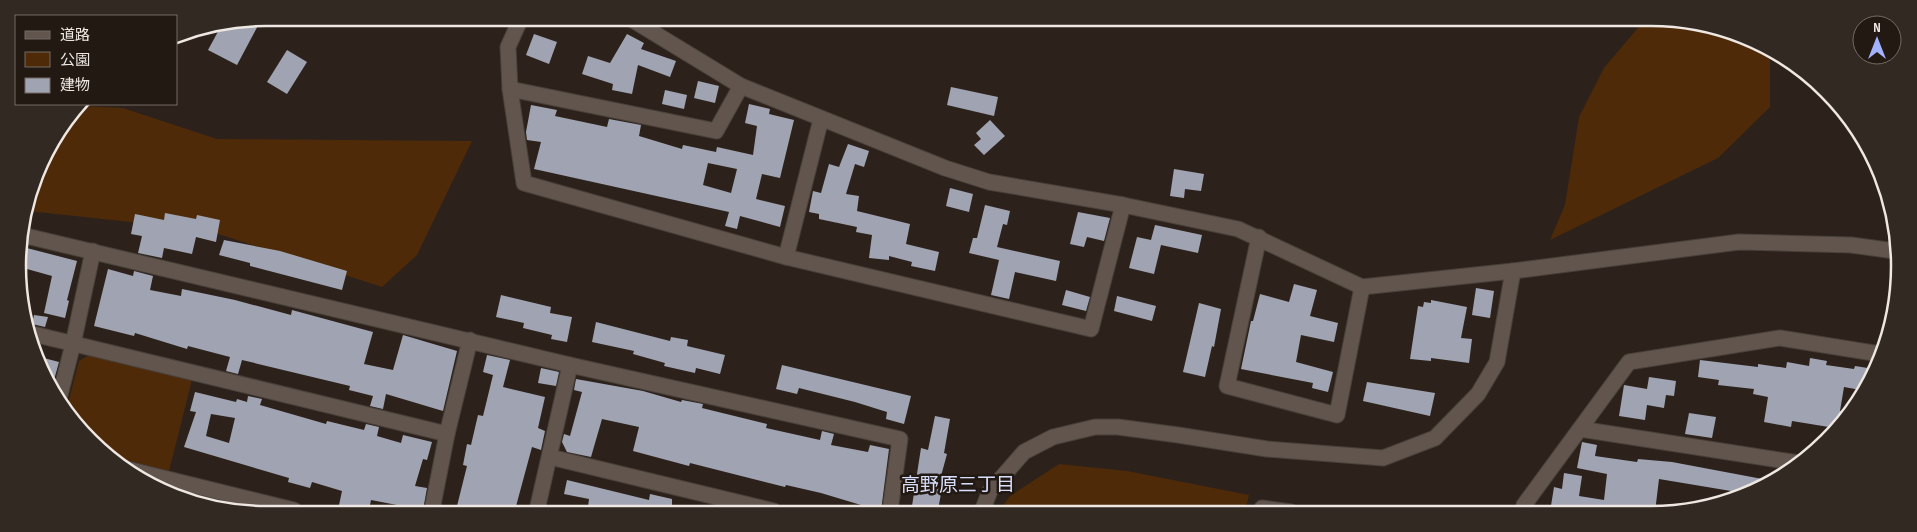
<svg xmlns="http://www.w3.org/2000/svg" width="1917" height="532" font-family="'Sofia Sans Condensed','Noto Sans JP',sans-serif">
<rect width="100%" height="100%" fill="#2c221b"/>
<!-- green -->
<g fill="#4e2a09">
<polygon points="1643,22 1699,22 1770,52 1770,107 1718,158 1550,240 1565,205 1579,117 1604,68"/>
<polygon points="82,106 123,108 217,139 472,141 417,255 382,287 206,230 28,211 43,156"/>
<polygon points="89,355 192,380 169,471 114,457 69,418 66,411 79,361"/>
<polygon points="1059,464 1127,471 1249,495 1245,512 999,511 1010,496"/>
</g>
<!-- building -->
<g fill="#a0a4b2" fill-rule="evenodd">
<polygon points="262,18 237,65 208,50 221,26"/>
<polygon points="534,34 557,42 549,64 526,55"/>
<polygon points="627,34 644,43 641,49 676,61 670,77 638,65 632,94 612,90 613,84 582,74 588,56 610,63"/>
<polygon points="287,50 307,62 287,94 267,82"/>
<polygon points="698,81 719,86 715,103 694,98"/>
<polygon points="951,87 998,97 994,116 947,105"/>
<polygon points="665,90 687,95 684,109 662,104"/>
<path d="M749 104 770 109 769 114 794 120 780 178 762 174 756 199 785 206 780 227 740 216 737 229 725 226 729 212 534 169 541 142 527 140 526 132 531 105 557 110 555 116 607 127 609 119 641 125 639 136 682 149 683 145 716 152 717 147 753 155 757 126 745 123ZM708 163 737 169 731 193 703 185Z"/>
<polygon points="990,120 1005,136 984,155 974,145 981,139 976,133"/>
<polygon points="848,144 869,151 864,167 855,164 846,194 859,196 857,211 910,224 906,244 939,252 935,271 911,266 912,262 889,256 889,260 869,258 872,235 856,232 857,227 819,219 819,214 809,212 813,191 821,193 829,164 839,167"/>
<polygon points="1174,169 1204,174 1201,191 1185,189 1184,198 1170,196"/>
<polygon points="950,188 973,194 969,212 946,206"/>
<polygon points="985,205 1010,211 1007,225 1003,224 997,247 1060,261 1056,281 1015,272 1009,299 991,295 999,260 969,253 973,238 977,238"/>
<polygon points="1078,212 1110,218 1104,241 1087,237 1084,247 1070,244"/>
<polygon points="165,213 196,219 197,215 220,220 216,242 196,237 192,254 164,248 162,258 138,253 142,236 131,234 135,214 164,220"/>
<polygon points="1155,225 1202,235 1198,253 1161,245 1154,274 1129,268 1137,237 1151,240"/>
<polygon points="224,240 280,251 347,271 342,290 250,266 250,263 219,255"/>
<polygon points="19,246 77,261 67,300 69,301 65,318 44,313 52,276 20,267"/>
<polygon points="108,269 133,276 134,271 153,276 150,290 181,296 182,289 235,300 291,315 292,310 373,332 364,364 393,370 403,335 457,351 443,411 386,394 383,409 370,406 373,396 349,390 350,386 242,360 238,374 226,371 230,357 188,346 187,349 135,333 134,336 94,326"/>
<polygon points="1294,284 1317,290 1310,316 1338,323 1334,342 1301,335 1296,362 1333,372 1328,392 1312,388 1313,383 1241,369 1251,321 1253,321 1260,294 1289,302"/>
<polygon points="1476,288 1494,291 1490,318 1472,315"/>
<polygon points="1066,290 1090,297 1086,311 1062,305"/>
<polygon points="501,295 551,307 550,313 572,317 567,342 551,339 552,335 523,328 524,323 496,317"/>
<polygon points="1117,296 1156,306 1152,321 1114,311"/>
<polygon points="1431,300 1467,307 1461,338 1472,339 1469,363 1431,358 1431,361 1410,359 1418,306 1423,307 1424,302 1431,303"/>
<polygon points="1199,303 1221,309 1214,347 1212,346 1205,377 1183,372"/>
<polygon points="34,315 48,317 45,327 32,324"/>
<polygon points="596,322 670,341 671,337 688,340 687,346 725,355 720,374 696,368 695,373 664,366 665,363 633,354 634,351 592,342"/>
<polygon points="487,355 510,360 503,387 545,397 538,428 545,431 541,450 532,447 515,510 456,510 467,466 463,465 467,444 471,445 478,415 483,416 493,375 483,372"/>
<polygon points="36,356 59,362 52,387 47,375"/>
<polygon points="1810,358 1827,361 1826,365 1854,369 1855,366 1874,369 1866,391 1844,387 1840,411 1848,412 1835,428 1792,421 1791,427 1764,422 1768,397 1753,394 1754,389 1718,385 1719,380 1698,377 1700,360 1758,367 1758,364 1786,368 1787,362 1809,366"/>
<polygon points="782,365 911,396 904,424 886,419 887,412 855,402 799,388 797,394 776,389"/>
<polygon points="541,368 559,372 556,386 538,383"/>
<polygon points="1649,377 1676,381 1674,396 1666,395 1664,408 1647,405 1645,420 1619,416 1624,385 1647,389"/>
<polygon points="576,379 643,391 681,402 682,400 703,404 702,408 767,424 766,428 820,440 822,431 834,434 831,445 868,452 870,445 889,449 881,511 871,511 871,508 821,493 786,485 785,487 690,463 689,466 633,451 639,427 602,419 591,457 567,452 562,442 564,434 570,436 582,392 574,390"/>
<polygon points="1367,382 1435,393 1430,416 1363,401"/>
<path d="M195 392 236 402 237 399 247 402 248 396 262 399 260 405 326 424 327 421 364 430 366 424 379 427 377 436 401 443 403 435 432 442 427 460 423 459 415 486 427 488 423 510 371 500 369 510H338L342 491 312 482 310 488 288 482 289 478 184 447 196 412 190 411ZM211 414 235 418 229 443 206 436Z"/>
<polygon points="1689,413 1716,417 1712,438 1685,434"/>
<polygon points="935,416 950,419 944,453 947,454 938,487 942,488 938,510 912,506 921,448 928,450"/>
<polygon points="1582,442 1597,445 1595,456 1637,462 1638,459 1672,462 1773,481 1761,489 1730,498 1731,491 1659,479 1655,512 1550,512 1554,487 1562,489 1564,473 1582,476 1579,496 1604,500 1607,474 1577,468"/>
<polygon points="567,480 649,500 650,494 672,499 672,511 595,510 595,508 588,507 589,499 564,494"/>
</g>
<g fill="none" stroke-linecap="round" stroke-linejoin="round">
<!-- minor casing -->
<g stroke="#48403a" stroke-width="17">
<g id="minor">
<polyline points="521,18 508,47 510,89 524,183 786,257 1091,329 1123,205"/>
<polyline points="510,89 716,131 741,86"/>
<polyline points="22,235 570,365 900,439 890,511"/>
<polyline points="1259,237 1227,386 1337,415 1362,287"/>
<polyline points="786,257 821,119"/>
<polyline points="29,333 447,434"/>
<polyline points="59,399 73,344 93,251"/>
<polyline points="1580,429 1799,463"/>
<polyline points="550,457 774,511"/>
<polyline points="127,469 294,510"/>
<polyline points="432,510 447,434 470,340"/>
<polyline points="537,510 570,365"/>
<polyline points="982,511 990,491 1024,452 1053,437 1095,427 1118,427 1178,435 1267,449 1383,458 1435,438 1478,394 1497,362 1513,271"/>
<polyline points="1261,512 1262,508 1291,512"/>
<polyline points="1522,512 1524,505 1629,362 1780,338 1880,354"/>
</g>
</g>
<!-- tertiary casing -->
<g stroke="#48403a" stroke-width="17">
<polyline id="tertiary" points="631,19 741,86 945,168 989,182 1123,205 1238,229 1362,287 1513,271 1739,242 1851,245 1895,251"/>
</g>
<!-- minor -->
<use href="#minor" stroke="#61554d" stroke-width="15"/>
<!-- tertiary -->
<use href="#tertiary" stroke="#61554d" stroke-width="15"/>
</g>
<g text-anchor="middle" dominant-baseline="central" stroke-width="5" stroke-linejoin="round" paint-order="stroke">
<!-- neighbourhood labels -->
<g font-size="19" fill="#d8dffc" stroke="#221912">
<text x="958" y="485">高野原三丁目</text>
</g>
</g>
<!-- crop -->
<path d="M0 0H1917V532H0ZM266 26H1651A240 240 0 0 1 1891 266V266A240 240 0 0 1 1651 506H266A240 240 0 0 1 26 266V266A240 240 0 0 1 266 26Z" fill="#322923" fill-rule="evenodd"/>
<path fill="none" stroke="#eee7e2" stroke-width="2.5" d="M266 26H1651A240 240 0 0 1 1891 266V266A240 240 0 0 1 1651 506H266A240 240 0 0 1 26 266V266A240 240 0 0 1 266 26Z"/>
<!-- legend -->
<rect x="15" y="15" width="162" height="90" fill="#221912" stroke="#746b65"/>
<rect x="25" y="31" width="25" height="8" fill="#61554d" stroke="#746b65"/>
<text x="60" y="40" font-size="15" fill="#eee7e2">道路</text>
<rect x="25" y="52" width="25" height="15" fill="#4e2a09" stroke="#746b65"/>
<text x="60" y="65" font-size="15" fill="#eee7e2">公園</text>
<rect x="25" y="78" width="25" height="15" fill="#a0a4b2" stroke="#746b65"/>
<text x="60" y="90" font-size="15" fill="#eee7e2">建物</text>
<!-- north arrow -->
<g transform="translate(1877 40)"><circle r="24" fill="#221912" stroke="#746b65"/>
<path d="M0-4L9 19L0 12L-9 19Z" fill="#a2b2fd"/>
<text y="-8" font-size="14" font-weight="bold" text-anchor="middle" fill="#eee7e2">N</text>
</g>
</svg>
